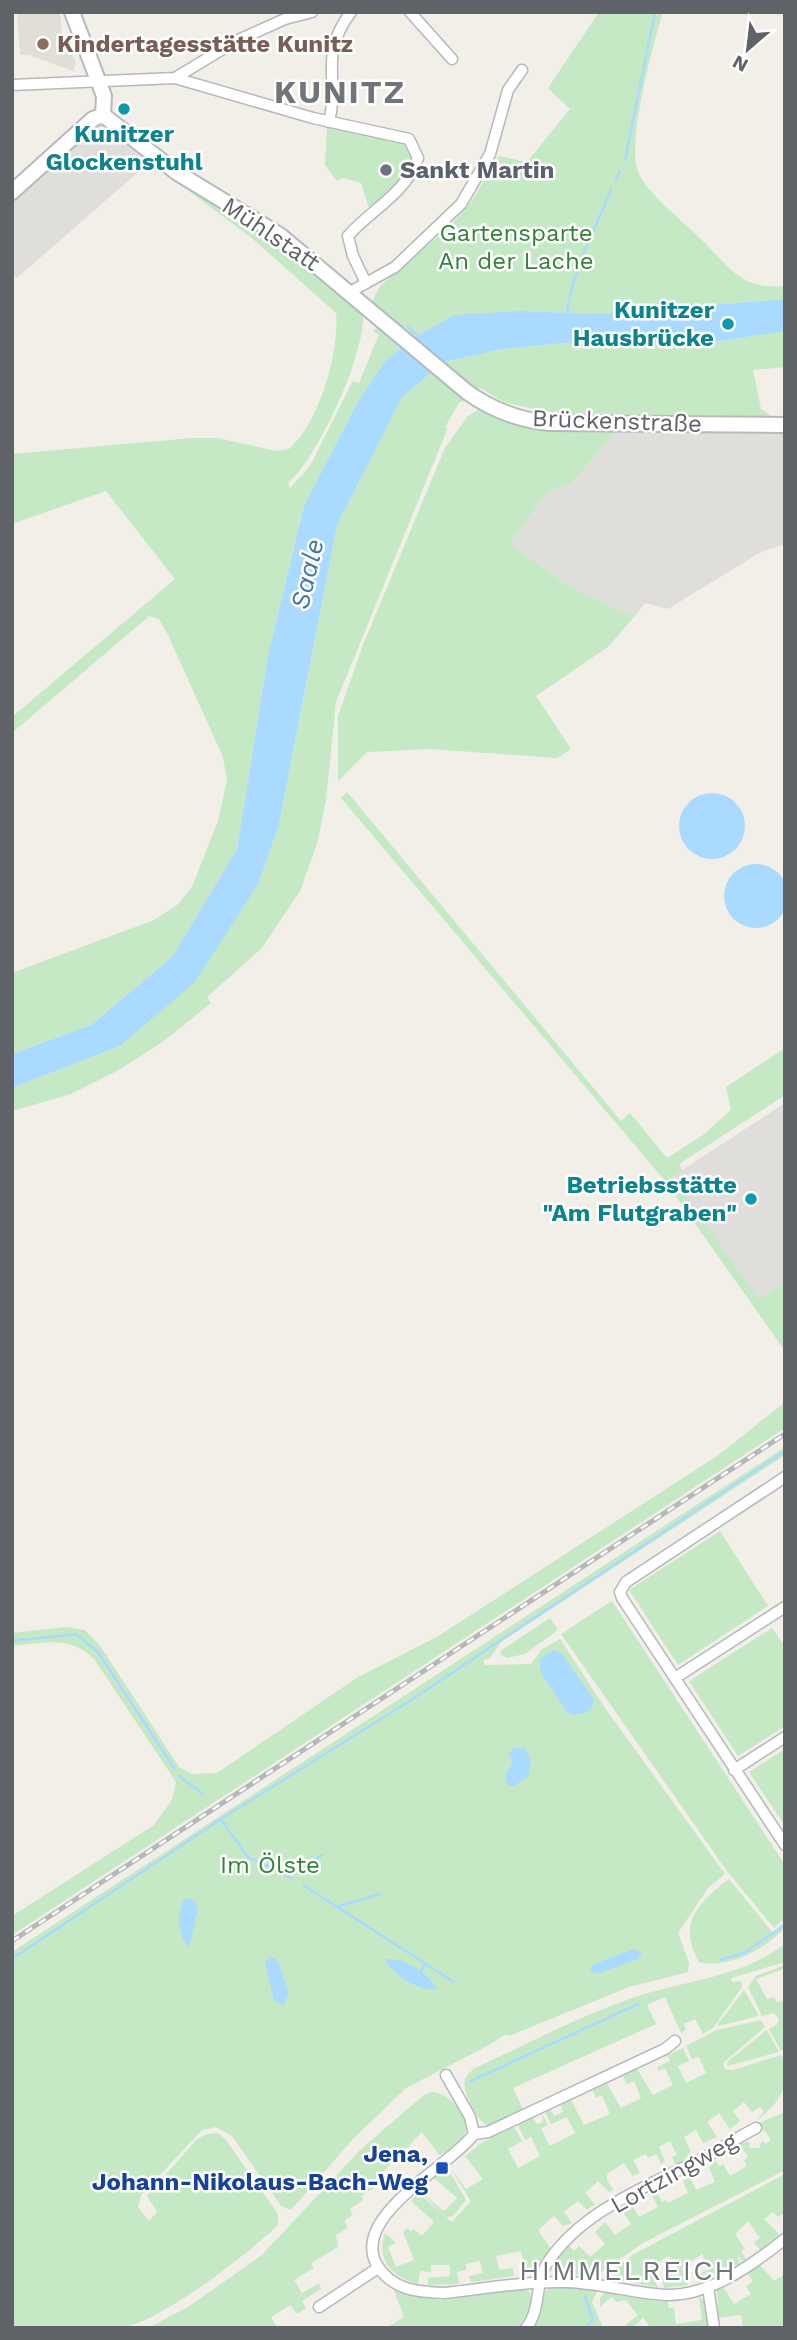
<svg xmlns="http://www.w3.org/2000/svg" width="797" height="2340" font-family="'Work Sans',sans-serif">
<rect width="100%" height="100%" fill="#f1efe8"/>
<!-- industrial -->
<g fill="#e0deda">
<polygon points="102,122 152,160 17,278 12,273 12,199 96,124"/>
<polygon points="616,431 785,433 785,544 761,552 668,609 645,603 634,617 567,585 510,544 547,492 571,484"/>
<polygon points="785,1103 785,1283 759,1299 671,1177"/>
</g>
<!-- education -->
<polygon fill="#e1ded6" points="17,12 60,12 62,33 76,63 73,71 29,55 20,55"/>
<!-- green -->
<g fill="#c5e8c5">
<path d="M599 12H663C653 44 625 147 639 174 650 197 687 224 705 243 732 271 744 290 785 286V299L599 314 523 311 431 328 415 337 372 302 380 286 448 228 469 205 499 156 527 162 570 109 548 88Z"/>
<path d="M327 128C355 133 396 129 414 151L412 167 371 214 361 183 344 178 337 181 325 165Z"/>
<path d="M152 160 257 225 362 308C371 344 317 460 288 483L290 488 310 466 353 381 359 383 379 334 373 332 375 329 380 327 404 346 386 360 357 403 304 506 268 656 237 849 172 957 91 1025 12 1054V973L154 920 177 905 192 887 218 821 227 780 223 757 168 635 159 619 149 616 12 733V717L175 579 106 491 12 524V454L192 438H218L276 451 289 449C319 423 340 352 336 313L253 239 150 162Z"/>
<polygon points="785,331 785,367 753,370 761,409 771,416 785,416 785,420 753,420 753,416 554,414 504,402 480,388 475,390 444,362 503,349 564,343 710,343"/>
<polygon points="433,371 466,400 459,403 445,427 447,430 336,702 326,800 317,844 300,891 262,948 207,997 211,1003 161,1043 117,1071 71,1094 12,1111 12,1088 120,1046 279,824 337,525 402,397"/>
<polygon points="479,409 559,429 616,431 571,484 547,492 510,544 567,585 634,617 609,646 536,696 571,749 557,758 430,749 367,752 338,781 338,716 363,645 445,448 468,416"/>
<polygon points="347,792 621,1121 630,1113 667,1158 703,1135 731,1110 726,1087 785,1048 785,1095 679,1164 682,1170 672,1177 759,1299 785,1283 785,1351 665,1181 341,798"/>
<path d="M785 1402V1428L12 1935V1916L154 1825 172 1800 176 1782 94 1659C70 1635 44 1643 12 1646V1633L67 1627 85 1630 101 1647 179 1767 191 1774 217 1773 358 1677 437 1637 720 1454Z"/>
<path d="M785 1447V1455L501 1642 490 1658 483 1660 485 1665 531 1664 541 1650 560 1639 605 1708 725 1874 708 1888 678 1933 689 1963 688 1972 629 1987 509 2036 506 2034 489 2045 406 2088 352 2140 291 2210 281 2206 232 2136 216 2127 202 2130 141 2195 138 2207 149 2221 157 2212 147 2196 197 2139 207 2134 218 2133 226 2140 278 2214V2225C246 2255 163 2321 120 2328 86 2333 47 2328 12 2328V1952Z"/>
<polygon points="720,1531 768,1606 678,1665 629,1590"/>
<polygon points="612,1601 785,1865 785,1918 774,1928 727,1871 561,1634"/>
<polygon points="550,1618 558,1630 525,1654 507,1658 500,1654 502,1650"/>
<polygon points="772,1628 785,1647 785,1726 738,1756 689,1681"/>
<polygon points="785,1749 785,1826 749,1772"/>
<path d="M729 1879 773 1933 785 1921V1928C764 1950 728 1969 699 1962 677 1923 698 1903 729 1879Z"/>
<path d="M785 1944V1962L731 1978 732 1982 741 1981 742 1987 714 2027 703 2034 695 2019 684 2024 686 2030 681 2033 665 1997 647 2005 656 2024 513 2088 524 2112 488 2126C475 2118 462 2093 465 2078L473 2069C525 2045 576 2018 629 1999 682 1980 739 1979 785 1944Z"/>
<polygon points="785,1965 783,1969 756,1979 767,1999 774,1997 776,2002 785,2001 785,2049 781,2051 769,2029 777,2025 779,2018 774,2013 762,2016 748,1987 756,1976"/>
<polygon points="744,1990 759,2016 718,2026 718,2024"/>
<path d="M761 2020 765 2027 723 2063 725 2069 733 2070 781 2055C796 2079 777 2107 757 2120L764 2111 760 2107 752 2112 744 2102 733 2111 740 2121 730 2129 719 2113 707 2122 717 2137 703 2143 696 2130 684 2137 691 2152 686 2157 688 2161 676 2166 672 2157 677 2155 670 2141 659 2147 665 2161 661 2164 656 2154 648 2158 646 2154 633 2160 640 2173 633 2176 624 2163 607 2174V2180L613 2190 609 2192 598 2181 585 2193 595 2204 587 2210 578 2201 564 2212 572 2223 563 2226 554 2216 538 2230 551 2249 529 2273 526 2274 521 2251 496 2256 499 2270 513 2268 514 2276 471 2282 469 2276 483 2273 480 2261 466 2264V2270L457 2272 459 2284 428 2285V2278L450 2276V2265H431V2272L420 2271 418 2284C394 2278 375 2260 385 2233L396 2243 388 2247 396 2267 414 2260 403 2232 407 2228 411 2231 414 2229 422 2236 434 2222 411 2201 418 2193 452 2222 471 2201 449 2166 466 2189 483 2179 465 2156 481 2143 514 2127 522 2141 508 2149 518 2168 540 2156 531 2137 525 2140 518 2125 533 2118 537 2124 543 2122 542 2114 548 2125 541 2129 550 2146 575 2133 567 2117 551 2124 545 2112 551 2110 554 2116 563 2112 561 2105 571 2100 584 2125 610 2114 602 2095 596 2098 593 2090 607 2084 621 2108 641 2098 634 2081 627 2084 623 2076 637 2069 653 2095 673 2085 665 2068 659 2071 657 2067 670 2061 668 2055 683 2048 689 2061 678 2066 686 2083 706 2073 699 2057 692 2059 686 2046 717 2030Z"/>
<polygon points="767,2030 779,2052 727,2066 728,2061"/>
<path d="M432 2092C452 2094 474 2120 463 2138 458 2146 447 2151 439 2155L422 2132 372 2183 374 2188 361 2196 363 2200 350 2209 353 2215 344 2221 348 2228 336 2235 338 2247 311 2263 314 2268 294 2280 302 2293 319 2283 321 2289 302 2301 306 2308 297 2314 290 2305 271 2317 277 2328H148L188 2307 262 2255 360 2150 424 2095Z"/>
<polygon points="785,2112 785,2170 643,2243 594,2277 558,2274 553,2270 553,2263 569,2246 574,2251 579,2246 590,2257 605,2244 595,2232 605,2222 615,2235 631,2224 622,2210 631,2204 639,2217 658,2207 651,2194 657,2191 662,2202 666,2200 668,2203 688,2193 683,2181 690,2177 696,2190 715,2182 709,2168 715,2160 719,2166 723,2164 730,2176 747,2166 744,2160 748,2157 739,2143 749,2142 750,2148 759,2148 762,2141 766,2144 771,2140 759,2123"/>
<polygon points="442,2171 446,2177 451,2174 466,2200 453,2216 446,2217 420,2192 444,2211 457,2198 434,2178"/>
<polygon points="785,2174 785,2212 778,2217 773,2212 764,2219 780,2235 760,2250 754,2242 760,2238 748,2221 735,2234 745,2249 741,2251 746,2259 743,2261 737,2256 740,2263 698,2283 696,2276 710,2268 702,2254 682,2268 688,2285 664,2288 662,2279 677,2270 669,2256 654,2264 658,2273 652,2276 658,2287 602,2278 634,2254"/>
<polygon points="759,2264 774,2281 785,2274 785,2328 743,2328 741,2315 718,2318 717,2288 722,2285 734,2304 751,2294 746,2286 753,2282 747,2272"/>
<polygon points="554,2286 599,2288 592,2302 603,2328 532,2328 546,2291"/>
<path d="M518 2289 529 2291C535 2304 526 2318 517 2328H386L404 2317 394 2291 441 2300Z"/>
<polygon points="608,2290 667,2298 669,2308 674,2308 676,2324 702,2320 699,2296 707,2303 710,2327 651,2328 643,2318 632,2328 622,2328 638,2315 626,2300 617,2302 611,2297 600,2307 600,2298"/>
</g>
<!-- water -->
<g fill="#aadaff">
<polygon points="785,299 785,331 710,343 564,343 503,349 444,362 402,397 337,525 279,824 258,884 195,982 120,1046 12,1088 12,1054 91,1025 172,957 237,849 268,656 304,506 357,403 386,360 415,337 454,315 523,311 599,314"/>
<circle cx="712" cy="826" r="33"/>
<circle cx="756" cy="896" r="32"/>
<polygon points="554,1650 562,1654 593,1698 593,1706 585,1713 574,1715 567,1712 541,1673 539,1659"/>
<polygon points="515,1748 524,1748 531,1760 528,1777 512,1787 507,1784 505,1775 513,1763 508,1753"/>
<path d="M186 1898 195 1902 198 1909 189 1947C178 1938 175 1908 186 1898Z"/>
<polygon points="634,1949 642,1953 638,1959 597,1974 590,1971 592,1965"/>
<polygon points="270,1956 278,1961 289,1994 283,2005 274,2000 265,1963"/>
<path d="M385 1959C405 1958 426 1972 437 1988 422 1994 391 1974 385 1959Z"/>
</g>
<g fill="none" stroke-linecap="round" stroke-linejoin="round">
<!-- stream -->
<g stroke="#aadaff" stroke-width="2.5">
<polyline points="625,160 655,12"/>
<polyline points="616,180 620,172"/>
<path d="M567 315C571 272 595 230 611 190"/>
<polyline points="407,326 420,338"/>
<polyline points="12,1641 76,1634 98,1652 174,1768"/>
<polyline points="179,1776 203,1794"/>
<polyline points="221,1820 248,1857 292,1878"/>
<polyline points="287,1874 323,1855"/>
<polyline points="303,1885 454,1982"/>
<polyline points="336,1907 380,1894"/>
<polyline points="12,1959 221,1819 408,1702 785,1451"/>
<polyline points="720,1960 744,1953 785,1925"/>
<polyline points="421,1971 426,1963"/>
<polyline points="471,2081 638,2004"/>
<polyline points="585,2297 593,2320 585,2328"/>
</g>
<!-- street casing -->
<g stroke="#b5b8bc" stroke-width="13">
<g id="street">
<polyline points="410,12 452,59"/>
<path d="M175 78 313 118 409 139 418 158C405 195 371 209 348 236L353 256 366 283"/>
<polyline points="12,85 175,78 236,41 285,19 312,12"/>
<path d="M329 122C340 78 318 56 351 12"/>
<polyline points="350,292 395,267 461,204 490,154 508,90 522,70"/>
<polyline points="785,1477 626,1582 620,1592 622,1598 785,1845"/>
<polyline points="675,1678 785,1607"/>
<polyline points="734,1770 785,1737"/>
<path d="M446 2075 470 2117 474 2134C452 2165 349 2216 377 2265 392 2290 417 2292 444 2293 484 2289 525 2281 566 2282 600 2283 633 2293 666 2295 710 2296 752 2265 785 2239"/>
<polyline points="474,2134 488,2132 665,2049 675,2041"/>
<polyline points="708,2287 714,2328"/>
<polyline points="319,2307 378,2268"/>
<path d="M526 2328C542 2309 534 2282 548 2262 582 2211 646 2187 699 2160 718 2151 736 2138 756 2128"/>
</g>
</g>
<!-- secondary casing -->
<g stroke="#b6babf" stroke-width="18">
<g id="secondary">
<polyline points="72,12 104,96 103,115"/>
<path d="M103 115 176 172 281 236 467 392C492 410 518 420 549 423L785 425"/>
<polyline points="12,192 93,119 103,115"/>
</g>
</g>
<!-- street -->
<use href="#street" stroke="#fff" stroke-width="10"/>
<!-- secondary -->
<use href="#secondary" stroke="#fff" stroke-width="14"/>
<!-- rail casing -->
<g stroke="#b6b7b8" stroke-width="5">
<polyline id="rail" points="12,1941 785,1434"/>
</g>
<!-- rail -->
<use href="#rail" stroke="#fff" stroke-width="2.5" stroke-dasharray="8" stroke-linecap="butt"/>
</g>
<!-- markers -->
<circle fill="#8d6e63" stroke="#fff" stroke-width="2.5" cx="43" cy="44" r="7"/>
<g fill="#0f9aa8" stroke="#fff" stroke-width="2.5">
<circle cx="124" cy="109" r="7"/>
<circle cx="728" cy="324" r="7"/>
<circle cx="751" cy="1199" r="7"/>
</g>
<circle fill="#6b7280" stroke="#fff" stroke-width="2.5" cx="386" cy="170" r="7"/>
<rect fill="#1a4fb4" stroke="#fff" stroke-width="2.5" x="435" y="2161" width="14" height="14" rx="3.5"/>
<g text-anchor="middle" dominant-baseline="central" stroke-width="5" stroke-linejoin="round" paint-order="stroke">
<!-- education labels -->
<g font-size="24" font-weight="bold" fill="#785e54" stroke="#fff" text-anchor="start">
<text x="57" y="44">Kindertagesstätte Kunitz</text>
</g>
<!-- culture labels -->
<g font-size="24" font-weight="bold" fill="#0d838f" stroke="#fff" text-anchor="end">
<text x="124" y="134" text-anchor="middle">Kunitzer<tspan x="124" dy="28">Glockenstuhl</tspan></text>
<text x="714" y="310">Kunitzer<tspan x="714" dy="28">Hausbrücke</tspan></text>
<text x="737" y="1185">Betriebsstätte<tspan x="737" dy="28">"Am Flutgraben"</tspan></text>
</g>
<!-- worship labels -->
<g font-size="24" font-weight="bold" fill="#5b616d" stroke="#fff" text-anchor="start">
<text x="400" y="170">Sankt Martin</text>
</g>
<!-- park labels -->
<g font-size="24" fill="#348238" stroke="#fff">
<text x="516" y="233">Gartensparte<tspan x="516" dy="28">An der Lache</tspan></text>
<text x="270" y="1865">Im Ölste</text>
</g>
<!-- street labels -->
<g font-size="24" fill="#5f6368" stroke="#fff">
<text transform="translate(271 234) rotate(34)">Mühlstatt</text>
<text transform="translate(617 421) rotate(2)">Brückenstraße</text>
<text transform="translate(674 2173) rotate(-29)">Lortzingweg</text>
</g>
<!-- transit labels -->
<g font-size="24" font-weight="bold" fill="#164399" stroke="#fff" text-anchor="end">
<text x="428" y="2154">Jena,<tspan x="428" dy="28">Johann-Nikolaus-Bach-Weg</tspan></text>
</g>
<!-- water labels -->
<g font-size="26" font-style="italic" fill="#4174aa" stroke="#fff">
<text transform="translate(307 574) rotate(-77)">Saale</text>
</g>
<!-- quarter labels -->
<g font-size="28" letter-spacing="2" fill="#70757a" stroke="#fff">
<text x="628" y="2270">HIMMELREICH</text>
</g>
<!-- district labels -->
<g font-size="32" font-weight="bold" letter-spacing="2" fill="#70757a" stroke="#fff">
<text x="340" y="92">KUNITZ</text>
</g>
</g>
<!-- border -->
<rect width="797" height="2340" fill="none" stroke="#5f6368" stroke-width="28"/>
<!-- north arrow -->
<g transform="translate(748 49) rotate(208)" stroke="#ffffff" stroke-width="5" paint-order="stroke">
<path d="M0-5L12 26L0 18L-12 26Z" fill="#5f6368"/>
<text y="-10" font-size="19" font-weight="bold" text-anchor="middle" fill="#5f6368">N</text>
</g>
</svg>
